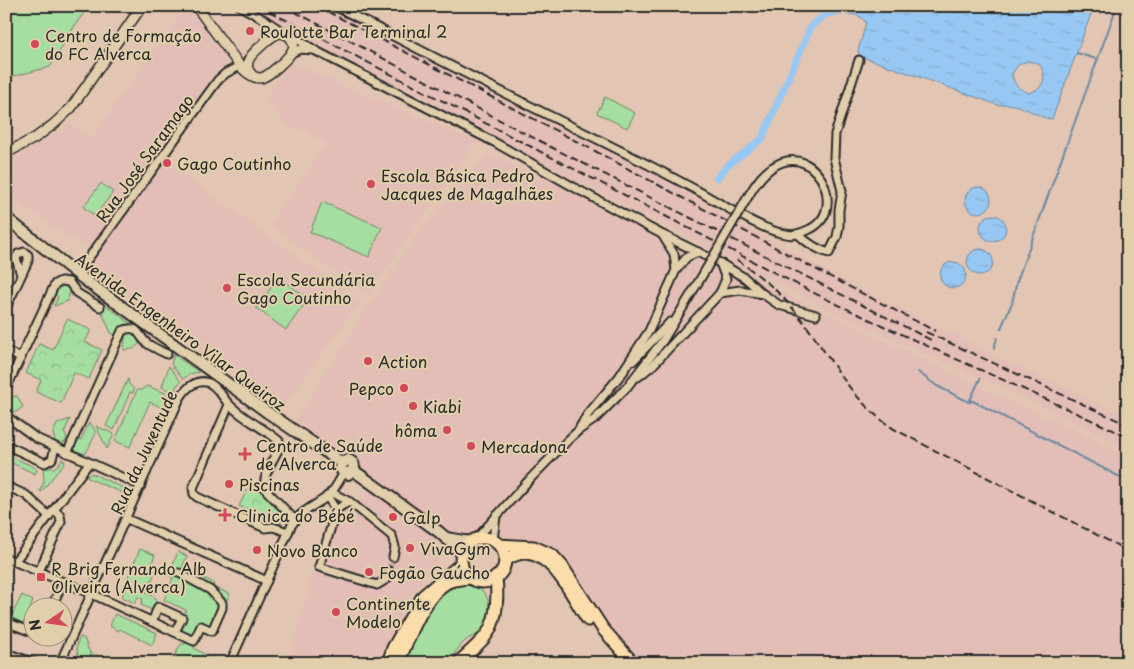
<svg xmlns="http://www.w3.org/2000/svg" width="1134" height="669" font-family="'Playpen Sans',sans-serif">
<defs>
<pattern id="forest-crowns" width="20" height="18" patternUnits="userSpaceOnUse" patternTransform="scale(1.25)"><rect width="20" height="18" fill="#a6dda0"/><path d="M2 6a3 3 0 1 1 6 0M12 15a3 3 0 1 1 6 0" fill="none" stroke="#8fbe8a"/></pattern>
<pattern id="water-ripples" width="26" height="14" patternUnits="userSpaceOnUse" patternTransform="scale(1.25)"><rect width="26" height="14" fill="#97c8f3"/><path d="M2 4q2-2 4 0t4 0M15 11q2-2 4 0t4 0" fill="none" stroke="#82acd0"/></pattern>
</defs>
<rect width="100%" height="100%" fill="#e2c5b2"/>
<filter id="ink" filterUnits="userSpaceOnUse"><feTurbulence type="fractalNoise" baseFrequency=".02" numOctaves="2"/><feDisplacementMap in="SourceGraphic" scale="10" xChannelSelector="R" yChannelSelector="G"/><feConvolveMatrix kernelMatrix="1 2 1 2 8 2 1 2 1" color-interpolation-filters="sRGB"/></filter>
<g filter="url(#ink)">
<!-- built -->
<g fill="#e3beb6">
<polygon points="187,6 192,6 230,58 152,160 90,248 61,232 6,193 6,160 35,147 55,131 62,132 69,122 90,140"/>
<polygon points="247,6 328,6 461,77 674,184 716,210 866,293 962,338 992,355 1128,417 1128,448 1008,390 848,319 767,277 760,281 703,246 661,222 513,149 285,30 287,25 283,24 282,25"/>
<polygon points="289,63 476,141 367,295 269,225 326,144 307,130 287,126 269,103 268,97"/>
<polygon points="489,153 1128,457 1128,663 637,663 569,565 546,549 448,531 295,420 368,307 430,218"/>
<polygon points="164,161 360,302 281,408 87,268"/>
<polygon points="372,486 438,537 438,561 407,601 380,663 288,663 331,507 356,504"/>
</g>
<!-- green -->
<g fill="#a6dda0" stroke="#688466">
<polygon points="6,6 89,6 77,22 50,67 6,78"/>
<polygon points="605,97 635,113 627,128 597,113"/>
<polygon points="101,183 113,192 95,216 83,207"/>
<polygon points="322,202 382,227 369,257 310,232"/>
<polygon points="279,277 308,299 286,330 256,308"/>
<polygon points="64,285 70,290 68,301 54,306 58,297 55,294 59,286"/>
<polygon points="104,305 107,306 131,324 125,326 117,336 111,333 101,310"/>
<polygon points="128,332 135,334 139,340 139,344 133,349 124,350 125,337"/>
<polygon points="174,355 199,372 190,374 183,379 171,364"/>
<polygon points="169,366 181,382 177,385 174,392 162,387"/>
<polygon points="128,379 129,384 134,389 133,393 130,392 114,430 106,426"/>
<polygon points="147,386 171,395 165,409 150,402 130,447 115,441 137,390 141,390"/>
<polygon points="17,396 23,407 16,412 12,412 6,408 7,397"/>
<polygon points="70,419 64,433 67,437 65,442 61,444 55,441 53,433 57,424"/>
<polygon points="89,423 92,425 96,433 86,453 82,454 75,450 75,446 77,440 81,440"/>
<polygon points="96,426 114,434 107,449"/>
<polygon points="6,454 34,467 37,470 35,474 6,460"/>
<polygon points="62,459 65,462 41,492 40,490 44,482 43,468 54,468 59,464"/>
<polygon points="91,473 130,491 130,496 88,478 87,477"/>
<polygon points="140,549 155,555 149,570 154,575 146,592 157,599 152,610 141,605 143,599 138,597 135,603 122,597 130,578 128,577"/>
<polygon points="178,552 187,556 182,568 214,583 213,587 230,594 212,631 205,625 194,648 211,658 213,656 221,663 171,662 181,644 185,644 188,633 178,628 186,610 164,600 173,578 168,575"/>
<path d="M461 584C467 585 475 585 480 589 493 598 491 621 481 631 477 636 469 637 465 641 458 647 453 656 448 663H402C416 634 427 595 461 584Z"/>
<polygon points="22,595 33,601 24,624 11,617"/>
<polygon points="115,614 157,633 152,645 120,629 118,631 110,626"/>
<path d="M80 637 84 638 90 653 98 656 96 663H84C76 656 75 646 80 637Z"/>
</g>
<!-- forest -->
<g fill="url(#forest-crowns)" stroke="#688466">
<polygon points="67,319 91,330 85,342 102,350 89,379 74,373 61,403 36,392 41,380 26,373 39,344 53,350"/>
<polygon points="252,481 284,515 283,521 280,524 239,506"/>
</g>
<!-- water -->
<g fill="url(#water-ripples)" stroke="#6c89a3" fill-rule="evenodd">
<path d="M845 6H1094L1052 119C1033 117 1023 101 998 105L860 56 858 51 866 23C861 15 855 14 846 14ZM1027 61C1031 62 1036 62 1039 64 1044 69 1046 81 1040 87 1038 90 1033 91 1029 93 1019 89 1014 86 1012 74L1018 65Z"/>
<circle cx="978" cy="200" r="13"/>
<circle cx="993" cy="228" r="13"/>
<circle cx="980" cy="262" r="13"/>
<circle cx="953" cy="275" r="13"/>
</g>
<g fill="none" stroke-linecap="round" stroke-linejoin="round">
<!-- stream -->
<g stroke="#6c89a3" stroke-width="2">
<polyline points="1077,53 1096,59"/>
<polyline points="1001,328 1012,303 1017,281 1117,6"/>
<polyline points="994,348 997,338"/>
<polyline points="918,372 937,386 969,402 973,401 1122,478"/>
<polyline points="969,402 980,379"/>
</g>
<!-- canal -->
<polyline stroke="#97c8f3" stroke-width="7" points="717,178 728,165 762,139 811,26 826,14 846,10"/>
<!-- minor-tunnel -->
<polyline stroke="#bda697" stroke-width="7" stroke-dasharray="7 3.5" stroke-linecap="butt" points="389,571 393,557"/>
<!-- minor casing -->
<g stroke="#2b2b2b" stroke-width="11">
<g id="minor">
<polyline points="240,6 265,20 286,34"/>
<path d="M335 6C399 39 462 72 526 104 584 133 642 160 698 191 720 203 763 231 786 234 794 236 801 233 808 230 859 208 798 109 749 195"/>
<polyline points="290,37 297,39 316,51 494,142 577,189 663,235 720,263 745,278 763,294"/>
<polyline points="291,53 301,49 312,50"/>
<path d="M798 234C807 243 816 249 829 253L837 237 839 226V210L842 191 834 158 835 134 859 60"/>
<polyline points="676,270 687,257 698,252"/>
<polyline points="77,274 218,80 226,73 240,66"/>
<polyline points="720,293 740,290 763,294 779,305 816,315"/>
<polyline points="6,308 28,261 28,255 24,252 18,254 16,258 21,275"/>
<polyline points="6,351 21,358"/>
<polyline points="633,361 670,322"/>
<polyline points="621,374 649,331 676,270 674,254 663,236"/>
<polyline points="638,377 653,365 720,293 726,279 720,263"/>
<polyline points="6,389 55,284 61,281 69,282 77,293 100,307"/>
<polyline points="229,405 193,488 194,494 197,497 265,528 273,527 288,532"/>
<polyline points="6,416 36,438 141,486"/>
<polyline points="580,427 588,414 624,371"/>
<polyline points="6,445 45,463 52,459 55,447"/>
<path d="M67 453 122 331C139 323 138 337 148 344 154 348 161 351 167 354"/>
<polyline points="6,486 26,495 49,516"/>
<polyline points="331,492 350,502 392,536 395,547 393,557"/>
<polyline points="327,496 336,510"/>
<polyline points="350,502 343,505 336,510 319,567 377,585 387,579 389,571"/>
<polyline points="127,519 267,581"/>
<polyline points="477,538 529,480 568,440 579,430 595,419 627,387 664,339 705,271"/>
<polyline points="493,540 496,516"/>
<polyline points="6,558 92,594 194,641 201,626 212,631 222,608 222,603 210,590 179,573"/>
<polyline points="15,561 89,463"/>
<polyline points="39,571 61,522 60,515 54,510"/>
<polyline points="52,606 63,582"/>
<polyline points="6,622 32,632"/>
<polyline points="152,622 158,607 182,618 175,632"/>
<polyline points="6,653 35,663"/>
<path d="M60 663 180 398C186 388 197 378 209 383 218 387 222 397 228 403 240 417 264 428 279 441L280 446C275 458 260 477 266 490L295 520"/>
<path d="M230 663 291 526C300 511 315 506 328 496 335 490 339 480 344 473"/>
</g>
</g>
<!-- tertiary casing -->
<g stroke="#2b2b2b" stroke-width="12">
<g id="tertiary">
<path d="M196 6 240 66C245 71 252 78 260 78 267 78 289 58 292 51 295 47 293 41 290 37 287 34 283 33 279 33 272 35 249 55 248 62 246 68 249 72 253 76"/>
<polyline points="6,153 35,138 54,124 71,108 142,6"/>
</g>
</g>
<!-- secondary casing -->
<g stroke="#2b2b2b" stroke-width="14">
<g id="secondary">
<polyline points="6,218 85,280 267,412 342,463"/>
<path d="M342 463 348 460C353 462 355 465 353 470L439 532 462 552"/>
<polyline points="342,463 341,469 344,473 348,474 353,470"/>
<polyline points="446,538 470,542"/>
</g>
</g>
<!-- primary casing -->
<g stroke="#2b2b2b" stroke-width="15">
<g id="primary">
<circle cx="483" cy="560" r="22"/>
<polyline points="499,545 534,547 552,555 562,566 603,629 633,663"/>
<path d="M505 561C544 531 570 594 588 620"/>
<polyline points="388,663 393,648 423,596 461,564"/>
<path d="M398 663C408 640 424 596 446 583 453 579 461 579 469 578"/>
<path d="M458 663C466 655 476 647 484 638 498 622 498 597 496 577"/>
</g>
</g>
<!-- minor -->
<use href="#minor" stroke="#e1cfac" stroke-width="7"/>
<!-- tertiary -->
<use href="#tertiary" stroke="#e1cfac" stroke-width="9"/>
<!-- secondary -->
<use href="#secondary" stroke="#e1cfac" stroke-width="10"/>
<!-- primary -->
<use href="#primary" stroke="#fbddab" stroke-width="11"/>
<!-- rail -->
<g stroke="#2b2b2b" stroke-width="2" stroke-dasharray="8 4" stroke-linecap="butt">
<path d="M259 6 810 291C914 342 1022 387 1128 437"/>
<polyline points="284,6 551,147 931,340"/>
<polyline points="317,6 595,151 821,272 935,331"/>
<path d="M737 260C758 274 778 290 794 310 829 352 847 398 894 429L1128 551"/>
<polyline points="926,332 1128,425"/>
</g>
<!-- minor-bridge casing -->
<g stroke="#2b2b2b" stroke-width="11" stroke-linecap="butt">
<polyline id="minor-bridge" points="705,271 749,195"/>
</g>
<!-- minor-bridge -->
<use href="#minor-bridge" stroke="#e1cfac" stroke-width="7"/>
</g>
</g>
<!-- markers -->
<g fill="#d1495b" stroke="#e1cfac" stroke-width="2">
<circle cx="250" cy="31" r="5"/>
<circle cx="35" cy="44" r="5"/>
<circle cx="167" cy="163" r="5"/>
<circle cx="371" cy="184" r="5"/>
<circle cx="227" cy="288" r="5"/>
<circle cx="368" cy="361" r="5"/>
<circle cx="404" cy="388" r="5"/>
<circle cx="413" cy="406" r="5"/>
<circle cx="447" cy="430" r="5"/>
<circle cx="471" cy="446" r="5"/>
<path d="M242.5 446.5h5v5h5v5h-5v5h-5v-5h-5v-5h5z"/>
<circle cx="229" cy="484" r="5"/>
<path d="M222.5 507.5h5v5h5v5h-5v5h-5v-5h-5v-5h5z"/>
<circle cx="393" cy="517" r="5"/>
<circle cx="410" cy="548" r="5"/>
<circle cx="257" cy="550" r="5"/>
<circle cx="369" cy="572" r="5"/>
<rect x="36" y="572" width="10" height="10" rx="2.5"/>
<circle cx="336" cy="612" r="5"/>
</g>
<g text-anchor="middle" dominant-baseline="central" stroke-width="4" stroke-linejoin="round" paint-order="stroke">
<!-- poi labels -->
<g font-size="16" fill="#2b2b2b" stroke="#e1cfac" text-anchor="start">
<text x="260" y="31">Roulotte Bar Terminal 2</text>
<text x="45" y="35">Centro de Formação<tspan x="45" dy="18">do FC Alverca</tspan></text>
<text x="177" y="163">Gago Coutinho</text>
<text x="381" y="175">Escola Básica Pedro<tspan x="381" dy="18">Jacques de Magalhães</tspan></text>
<text x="237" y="279">Escola Secundária<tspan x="237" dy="18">Gago Coutinho</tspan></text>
<text x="378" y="361">Action</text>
<text x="394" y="388" text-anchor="end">Pepco</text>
<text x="423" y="406">Kiabi</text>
<text x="437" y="430" text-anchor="end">hôma</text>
<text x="256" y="445">Centro de Saúde<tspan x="256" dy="18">de Alverca</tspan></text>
<text x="481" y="446">Mercadona</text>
<text x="239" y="484">Piscinas</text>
<text x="236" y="515">Clinica do Bébé</text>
<text x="403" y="517">Galp</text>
<text x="420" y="548">VivaGym</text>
<text x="267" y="550">Novo Banco</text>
<text x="51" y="568">R Brig Fernando Alb<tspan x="51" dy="18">Oliveira (Alverca)</tspan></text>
<text x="379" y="572">Fogão Gaúcho</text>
<text x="346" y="603">Continente<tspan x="346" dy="18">Modelo</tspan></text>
</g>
<!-- street labels -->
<g font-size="16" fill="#2b2b2b" stroke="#e1cfac">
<text transform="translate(144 158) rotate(-54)">Rua José Saramago</text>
<text transform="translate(181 331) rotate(36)">Avenida Engenheiro Vilar Queiroz</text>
<text transform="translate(143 452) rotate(-65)">Rua da Juventude</text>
</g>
</g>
<!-- margin -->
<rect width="1134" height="669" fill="none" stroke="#e1cfac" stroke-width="25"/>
<rect x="12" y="12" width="1109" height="644" fill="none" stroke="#2b2b2b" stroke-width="2" filter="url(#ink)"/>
<!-- north arrow -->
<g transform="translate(48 622) rotate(257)"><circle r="24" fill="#e1cfac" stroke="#988d78"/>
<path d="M0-4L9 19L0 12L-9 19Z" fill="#d1495b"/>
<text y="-8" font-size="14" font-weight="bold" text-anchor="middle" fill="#2b2b2b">N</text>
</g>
</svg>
